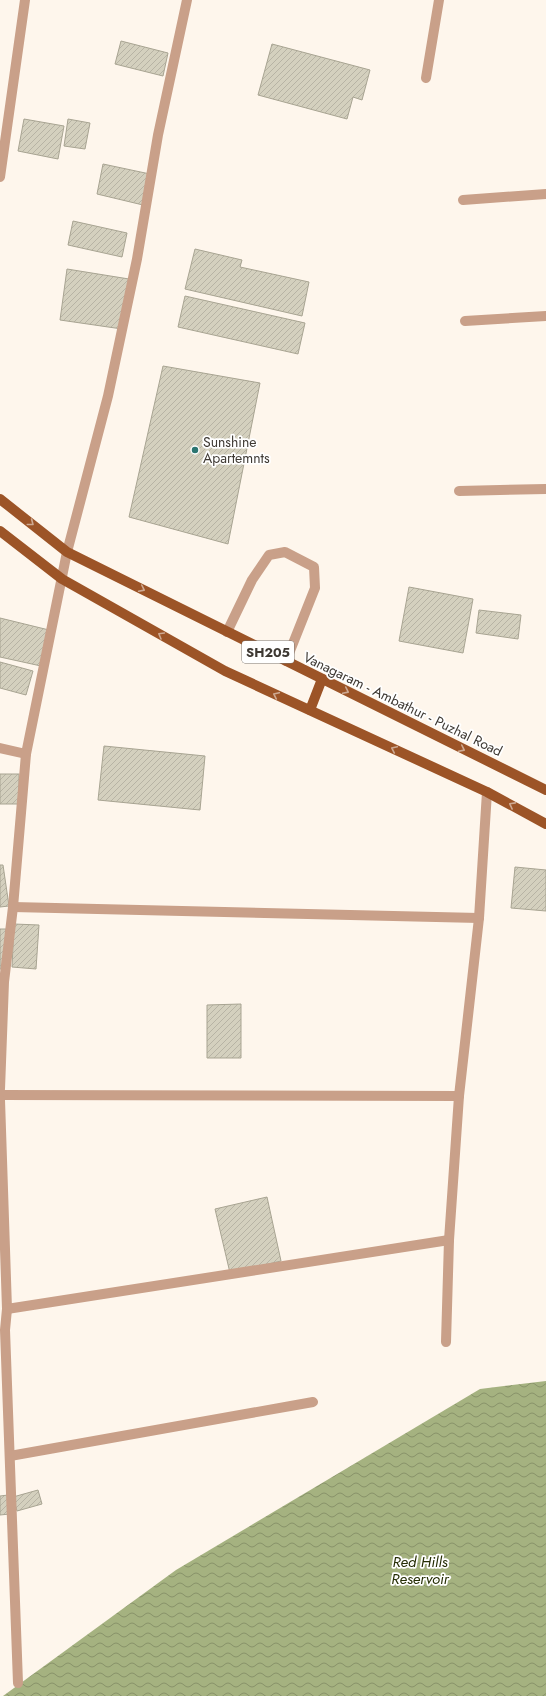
<svg xmlns="http://www.w3.org/2000/svg" width="546" height="1696" font-family="Jost,sans-serif">
<defs>
<pattern id="water-waves" width="16" height="10" patternUnits="userSpaceOnUse"><rect width="16" height="10" fill="#a5b280"/><path d="M0 5q4-4 8 0t8 0" fill="none" stroke="#889269"/></pattern>
<pattern id="building-hatch" width="6" height="6" patternUnits="userSpaceOnUse"><rect width="6" height="6" fill="#d4d0be"/><path d="M-1 1l2-2M0 6l6-6M5 7l2-2" fill="none" stroke="#b7b3a4"/></pattern>
</defs>
<rect width="100%" height="100%" fill="#fef6ec"/>
<!-- water -->
<polygon fill="url(#water-waves)" points="546,1381 546,1696 3,1696 176,1570 480,1389"/>
<!-- building -->
<g fill="url(#building-hatch)" stroke="#a8a492">
<polygon points="121,41 168,53 163,76 115,64"/>
<polygon points="272,44 370,70 362,100 353,97 347,119 258,95"/>
<polygon points="24,119 64,126 58,159 18,151"/>
<polygon points="68,119 90,123 85,149 64,146"/>
<polygon points="103,164 150,174 143,205 97,194"/>
<polygon points="73,221 127,233 122,257 68,245"/>
<polygon points="195,249 242,260 240,267 309,282 302,316 185,289"/>
<polygon points="67,269 129,279 122,329 60,320"/>
<polygon points="185,296 305,323 298,354 178,327"/>
<polygon points="163,366 260,383 228,544 129,517"/>
<polygon points="409,587 473,599 463,653 399,641"/>
<polygon points="479,610 521,615 518,639 476,633"/>
<polygon points="0,618 49,630 41,666 0,657"/>
<polygon points="0,662 33,671 26,695 0,688"/>
<polygon points="104,746 205,756 200,810 98,800"/>
<rect x="0" y="774" width="19" height="30"/>
<polygon points="0,865 3,865 9,906 0,907"/>
<polygon points="515,867 546,870 546,911 511,908"/>
<polygon points="14,924 39,925 36,969 12,967"/>
<polygon points="0,929 6,929 4,969 0,969"/>
<polygon points="241,1004 241,1058 207,1058 207,1005"/>
<polygon points="267,1197 281,1261 230,1273 215,1209"/>
<polygon points="38,1490 42,1504 17,1511 13,1497"/>
<polygon points="8,1495 10,1514 0,1515 0,1496"/>
</g>
<g fill="none" stroke-linecap="round" stroke-linejoin="round">
<!-- service -->
<polyline stroke="#c9a089" stroke-width="10" points="227,632 252,580 269,555 285,552 314,567 315,588 286,661"/>
<!-- minor -->
<g stroke="#c9a089" stroke-width="10">
<polyline points="426,78 439,0"/>
<polyline points="0,177 25,0"/>
<polyline points="463,200 546,194"/>
<polyline points="465,321 546,316"/>
<polyline points="459,491 546,489"/>
<polyline points="0,748 26,754"/>
<polyline points="13,907 479,918"/>
<polyline points="0,1089 4,982 13,907 26,754 67,552 108,396 137,259 158,135 187,0"/>
<polyline points="0,1095 459,1096"/>
<polyline points="0,1100 7,1309 5,1330 18,1683"/>
<polyline points="7,1309 449,1240"/>
<polyline points="446,1342 449,1240 459,1096 479,918 487,792"/>
<polyline points="10,1456 313,1402"/>
</g>
<!-- primary -->
<g stroke="#9c5427" stroke-width="10">
<polyline points="0,499 67,552 546,790"/>
<polyline points="0,531 62,579 225,671 487,792 546,824"/>
<polyline points="310,710 322,679"/>
</g>
</g>
<!-- one-way arrows -->
<defs><path id="oneway-chevron" d="M-2-3.5L2.5 0L-2 3.5" fill="none" stroke-width="1.6" stroke-linecap="round" stroke-linejoin="round"/></defs>
<g stroke="#ceaa93">
<use href="#oneway-chevron" transform="translate(31 523) rotate(38)"/>
<use href="#oneway-chevron" transform="translate(142 589) rotate(26)"/>
<use href="#oneway-chevron" transform="translate(161 635) rotate(-150)"/>
<use href="#oneway-chevron" transform="translate(346 691) rotate(26)"/>
<use href="#oneway-chevron" transform="translate(276 695) rotate(-155)"/>
<use href="#oneway-chevron" transform="translate(394 749) rotate(-155)"/>
<use href="#oneway-chevron" transform="translate(462 749) rotate(26)"/>
<use href="#oneway-chevron" transform="translate(512 805) rotate(-152)"/>
</g>
<!-- markers -->
<circle fill="#2c7570" stroke="#fff" stroke-width="1.5" cx="195" cy="450" r="4"/>
<g text-anchor="middle" dominant-baseline="central" stroke-width="3.5" stroke-linejoin="round" paint-order="stroke">
<!-- shield labels -->
<rect fill="#fff" stroke="#787470" stroke-width="1" x="242" y="641" width="52" height="22" rx="3"/>
<g font-size="13" font-weight="bold" fill="#3e3933">
<text x="268" y="652">SH205</text>
</g>
<!-- poi labels -->
<g font-size="14" fill="#3e3933" stroke="#fff" text-anchor="start">
<text x="203" y="442">Sunshine<tspan x="203" dy="16">Apartemnts</tspan></text>
</g>
<!-- street labels -->
<g font-size="14" fill="#3e3933" stroke="#fff">
<text transform="translate(403 704) rotate(26)">Vanagaram - Ambathur - Puzhal Road</text>
</g>
<!-- water labels -->
<g font-size="15" font-style="italic" fill="#262e05" stroke="#fff">
<text x="420" y="1562">Red Hills<tspan x="420" dy="17">Reservoir</tspan></text>
</g>
</g>
</svg>
